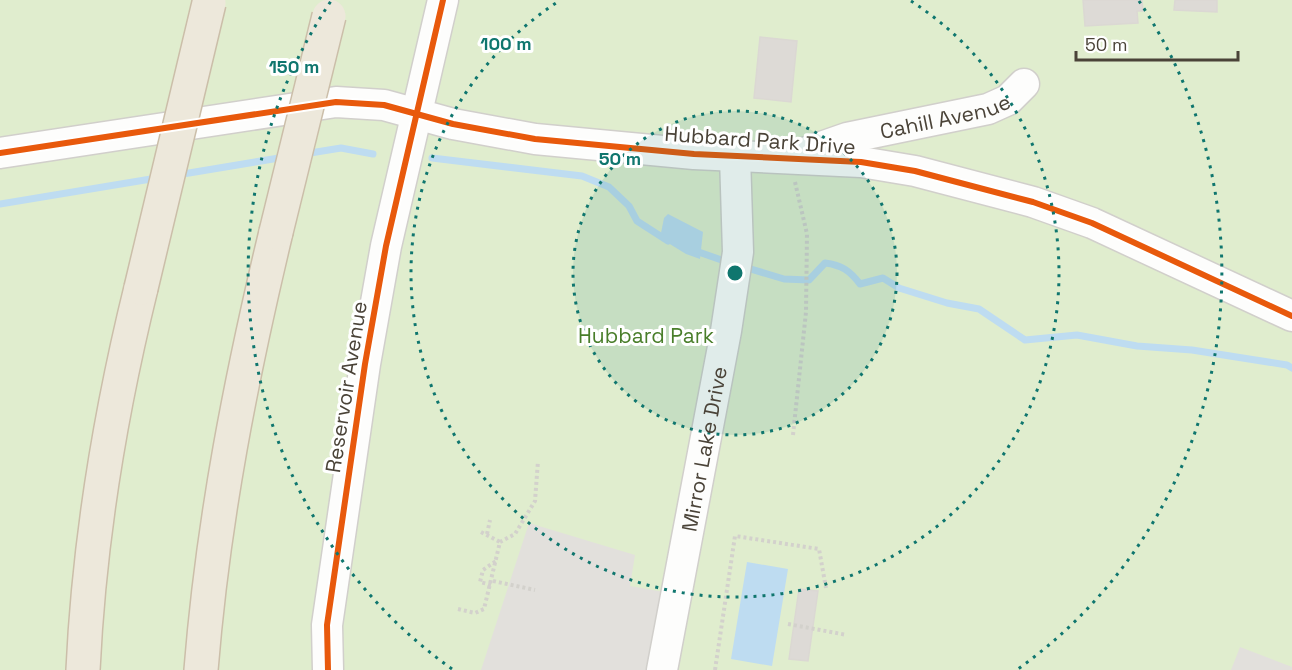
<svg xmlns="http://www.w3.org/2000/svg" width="1292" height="670" font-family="'Space Grotesk',sans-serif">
<rect width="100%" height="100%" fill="#f3f1ee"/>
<!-- green -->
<rect fill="#e0edce" x="0" y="0" width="1292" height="670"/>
<!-- parking -->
<g fill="#e2e0dc">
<polygon points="529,523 635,555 630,586 675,594 662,670 481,670"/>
<polygon points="1240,647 1292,667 1292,670 1231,670"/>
</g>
<!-- water -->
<g fill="#bedcf1">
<polygon points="668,214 703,232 700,259 686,254 660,238 664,218"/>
<polygon points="747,562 788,569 772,666 731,659"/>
</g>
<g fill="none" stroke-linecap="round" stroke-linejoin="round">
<!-- stream -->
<g stroke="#bedcf1" stroke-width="7">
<polyline points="304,154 341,148 373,154"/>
<polyline points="432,158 582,176 609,187 629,206 637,221 668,241"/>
<polyline points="177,175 285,157"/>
<polyline points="0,204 157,178"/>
<polyline points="693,250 730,263"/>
<path d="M744 267 784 279 809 280 825 263C842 265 850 271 860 284L883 278 899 288 947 303 979 309 1025 340 1077 335 1137 346 1192 350 1287 365 1292 368"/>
</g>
</g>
<!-- building -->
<g fill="#dddad6" stroke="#dbd8d3" stroke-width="1.5">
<polygon points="1083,0 1142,0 1143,11 1137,11 1138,23 1085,26"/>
<polygon points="1175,0 1217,0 1217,12 1174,10"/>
<polygon points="760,37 797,41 791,102 754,98"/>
<polygon points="799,589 818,591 808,661 789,659"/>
</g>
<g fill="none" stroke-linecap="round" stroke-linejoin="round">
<!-- minor casing -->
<g stroke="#d1cfcb" stroke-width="33">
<g id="minor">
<polyline points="0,153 336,102 384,105 453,124 535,139 694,154 861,162 915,171 1033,202 1092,223 1292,316"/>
<path id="s1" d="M804 153 847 138 988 109 1008 100 1024 84"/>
<polyline points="328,670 327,625 365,364 386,246 443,0"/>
<path id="s2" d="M662 670 726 331 738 252 735 156"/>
</g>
</g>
<!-- highway casing -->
<g stroke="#cbbea9" stroke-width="36">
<g id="highway">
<path d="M83 670C89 540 110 414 141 288"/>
<path d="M201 670C213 520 241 378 276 232"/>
</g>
</g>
<!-- path -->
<g stroke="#d3d1cc" stroke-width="4" stroke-dasharray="3 3" stroke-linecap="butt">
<polyline points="793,435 806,312 807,234 795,182"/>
<polyline points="481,532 500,542"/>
<polyline points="487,534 490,520"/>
<polyline points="493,581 535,590"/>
<polyline points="491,585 480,582 483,570 496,561"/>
<polyline points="458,609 475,613 484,609 500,542 515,534 535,501 538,461"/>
<polyline points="788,624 847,635"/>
<polyline points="715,670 735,536 819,549 826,588"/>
</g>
<!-- minor -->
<use href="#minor" stroke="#fdfdfc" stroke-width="30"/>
<!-- highway -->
<use href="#highway" stroke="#ede8db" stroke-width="33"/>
<!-- highway-bridge casing -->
<g stroke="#cbbea9" stroke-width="36" stroke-linecap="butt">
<g id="highway-bridge">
<polyline points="276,232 329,16"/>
<polyline points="141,288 209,3"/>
</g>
</g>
<!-- highway-bridge -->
<use href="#highway-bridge" stroke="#ede8db" stroke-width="33"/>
<!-- cycleway casing -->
<g stroke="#fff" stroke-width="10">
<g id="cycleway">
<polyline points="0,153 336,102 384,105 453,124 535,139 694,154 861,162 915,171 1033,202 1092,223 1292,316"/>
<polyline points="328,670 327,625 365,364 386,246 443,0"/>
</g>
</g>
<!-- cycleway -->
<use href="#cycleway" stroke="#e8590c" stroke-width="6"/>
</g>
<!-- distance rings -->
<circle cx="735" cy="273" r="162" fill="#0f766e" fill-opacity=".12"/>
<g fill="none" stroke="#0f766e" stroke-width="3" stroke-dasharray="3 6">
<circle cx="735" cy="273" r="162"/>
<path d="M911 1A324 324 0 1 1 559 1"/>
<path d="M452 669A487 487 0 0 1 331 1M1139 1A487 487 0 0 1 1018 669"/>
</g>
<g text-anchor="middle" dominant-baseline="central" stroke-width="6" stroke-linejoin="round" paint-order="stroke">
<!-- street labels -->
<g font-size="21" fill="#4a4338" stroke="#fff">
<text stroke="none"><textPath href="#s1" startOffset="146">Cahill Avenue</textPath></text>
<text transform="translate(760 140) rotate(4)">Hubbard Park Drive</text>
<text transform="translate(346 387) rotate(-81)">Reservoir Avenue</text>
<text stroke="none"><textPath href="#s2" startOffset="225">Mirror Lake Drive</textPath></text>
</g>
<!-- park labels -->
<g font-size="21" fill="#497e2a" stroke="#fff">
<text x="646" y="335">Hubbard Park</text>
</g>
</g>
<circle cx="735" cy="273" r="9" fill="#0f766e" stroke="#fff" stroke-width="3"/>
<g font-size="18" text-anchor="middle" font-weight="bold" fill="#0f766e" stroke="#fff" stroke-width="6" stroke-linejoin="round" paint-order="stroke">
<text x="506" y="50">100 m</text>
<text x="294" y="73">150 m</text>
<text x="620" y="165">50 m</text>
</g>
<!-- scale -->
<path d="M1076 51v9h162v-9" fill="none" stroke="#4a4338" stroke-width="3"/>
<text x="1085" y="51" font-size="18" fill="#4a4338" stroke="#ffffff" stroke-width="4.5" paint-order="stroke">50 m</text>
</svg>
